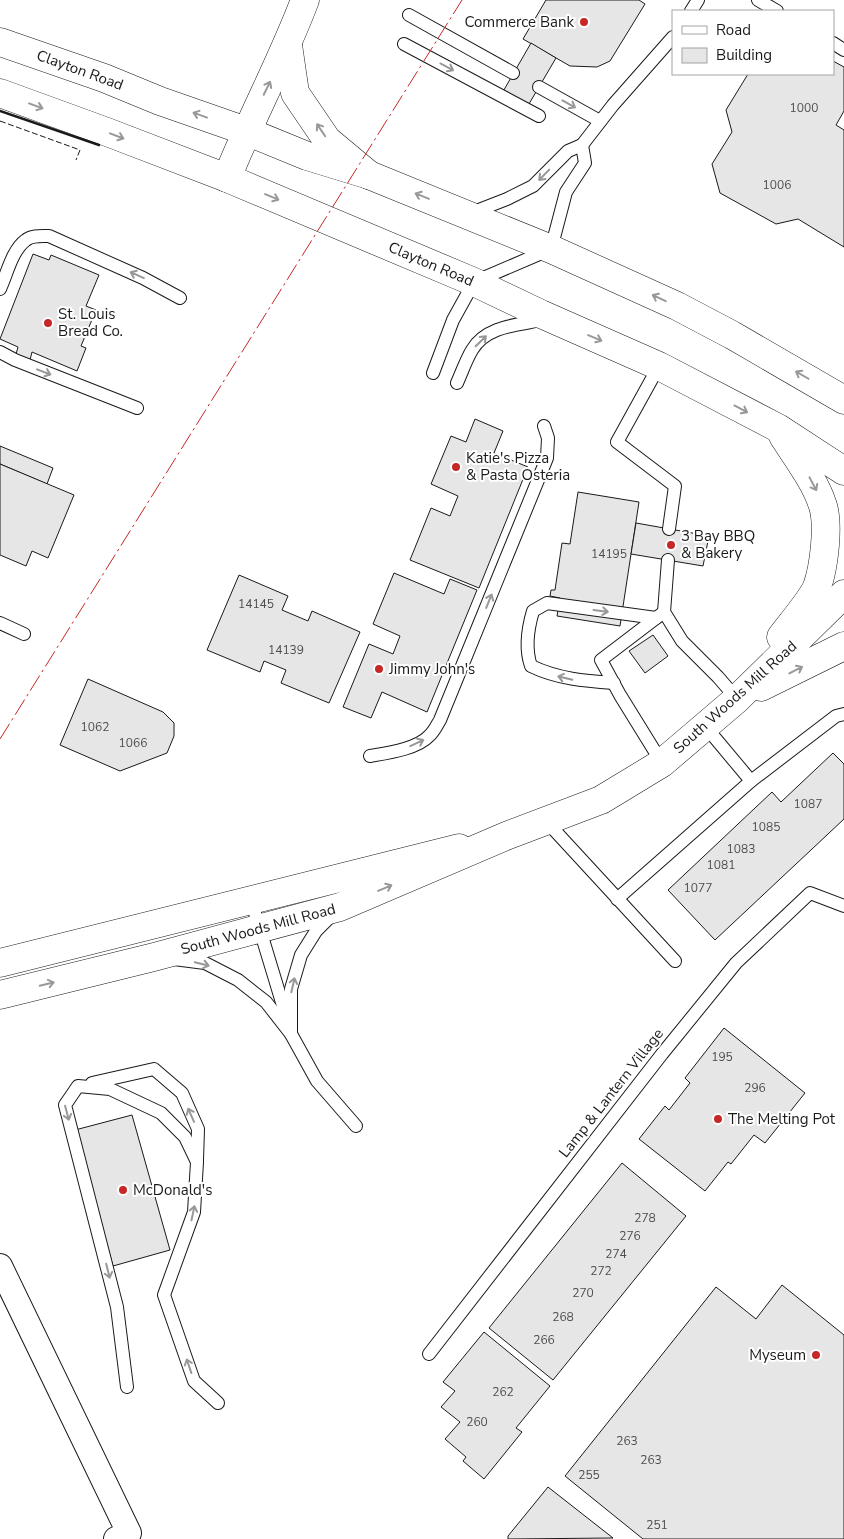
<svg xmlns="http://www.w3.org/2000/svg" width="844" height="1539" font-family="'Nunito Sans',sans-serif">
<rect width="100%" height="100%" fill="#fff"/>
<!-- building -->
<g fill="#e6e6e6" stroke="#1a1a1a">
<polygon points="546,0 639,0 645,4 610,61 597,67 570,66 523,39"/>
<polygon points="531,43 556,58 526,109 501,95"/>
<polygon points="833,61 844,67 844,111 836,125 844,130 844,247 798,219 776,224 720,193 712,164 732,132 726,110 748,74 833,74"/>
<polygon points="33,254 49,260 51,255 99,275 86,306 96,310 81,346 86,348 77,371 32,352 30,360 16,354 18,347 0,339"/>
<polygon points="475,419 503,431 494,453 528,467 479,588 410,560 431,508 450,516 458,496 431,484 451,436 466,442"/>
<polygon points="0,446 53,468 47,484 0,464"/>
<polygon points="0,464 74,495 48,558 32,551 26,566 0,555"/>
<polygon points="578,492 639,502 620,626 557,616 560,598 550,596 551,590 555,590 562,543 570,544"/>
<polygon points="636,523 709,536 703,566 631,554"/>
<polygon points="394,573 444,594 450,579 477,590 427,712 382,692 371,718 343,707 369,644 393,654 400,636 373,624"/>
<polygon points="239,575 288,596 282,610 308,621 312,611 360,632 329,703 281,683 286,670 264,661 260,672 207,650"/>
<polygon points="653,635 668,656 645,673 629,651"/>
<polygon points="88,679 163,712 174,723 174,736 167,753 120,771 60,745"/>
<polygon points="833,753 844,764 844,819 715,940 668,890 772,792 781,802"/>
<polygon points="724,1028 805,1093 765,1143 754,1135 731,1164 728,1162 705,1191 639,1139 665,1106 669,1110 690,1083 685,1078"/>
<polygon points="132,1115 170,1250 113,1266 75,1130"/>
<polygon points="622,1163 686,1216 553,1380 489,1328"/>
<polygon points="782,1285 844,1335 844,1539 643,1539 565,1476 716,1287 756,1319"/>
<polygon points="484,1332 550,1386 516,1428 522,1432 484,1479 463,1461 466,1457 445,1439 460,1422 441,1407 455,1391 443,1382"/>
<polygon points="548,1487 613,1538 508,1539 508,1536"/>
</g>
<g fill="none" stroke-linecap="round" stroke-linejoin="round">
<!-- service casing -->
<g stroke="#1a1a1a" stroke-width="14">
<g id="service">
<polyline points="758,0 777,11"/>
<polyline points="691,11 698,0"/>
<polyline points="409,15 513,73"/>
<polyline points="833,43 844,50"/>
<polyline points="404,44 539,116"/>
<polyline points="539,87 600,121"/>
<polyline points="582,145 613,105 673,37"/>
<polyline points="471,213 507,199 533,186 568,151 582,145"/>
<path d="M0 289C7 274 12 250 26 240 32 235 41 236 49 236L143 278 180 298"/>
<polyline points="0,352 15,360 137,408"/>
<polyline points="659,366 617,442 675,486 669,529"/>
<polyline points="433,373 453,320 474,282 551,249 566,192 585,163 582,145"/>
<path d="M457 383C462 372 466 360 472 350 486 326 517 325 542 320"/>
<polyline points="668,560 664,612 682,641 718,677 737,699"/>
<polyline points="0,623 24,634"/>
<path d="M614 683C585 681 558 679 531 666 525 649 528 628 533 611L547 603 656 618"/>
<polyline points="705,726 751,781"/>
<path d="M370 756C387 753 417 749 429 736 434 732 437 725 440 720L547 458 548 438 544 426"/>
<polyline points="662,763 620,695 601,660 664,612"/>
<polyline points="546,821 675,961"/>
<polyline points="617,899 751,781 836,716 844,714"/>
<polyline points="251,900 287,1019"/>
<polyline points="174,959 205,963 238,980 266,1002 291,1034 317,1081 356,1126"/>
<polyline points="291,1034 291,989 301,955 316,931 331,916"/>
<polyline points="92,1083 154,1069 182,1093 198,1129 197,1160"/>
<polyline points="429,1354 662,1054 736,963 810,893 844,906"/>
<polyline points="127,1387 117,1307 65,1105 78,1086 110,1089 161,1113 185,1137 197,1162 194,1212 164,1295 194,1381 218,1403"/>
</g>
</g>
<!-- minor casing -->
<g stroke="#1a1a1a" stroke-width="26">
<polyline id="minor" points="0,1266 129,1533 116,1539"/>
</g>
<!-- tertiary casing -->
<g stroke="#1a1a1a" stroke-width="29">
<polyline id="tertiary" points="0,963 459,848"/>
</g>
<!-- secondary casing -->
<g stroke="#1a1a1a" stroke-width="29">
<g id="secondary">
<polyline points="0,42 104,78 160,101 246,131 307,156 369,175 551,249 677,306 732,335 844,400"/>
<polyline points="0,93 107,132 227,178 474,282 541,314 659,366 778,428 844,471"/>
<path d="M781 637C790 625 812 599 817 587 824 567 829 526 823 506 815 481 797 458 783 436"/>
<polyline points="761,687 844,646"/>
<polyline points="0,995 154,957 340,907 506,836 601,800 662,763 737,699 844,594"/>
</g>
</g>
<!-- trunk casing -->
<g stroke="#1a1a1a" stroke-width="29">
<g id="trunk">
<polyline points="288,45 295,93 327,140 369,175"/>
<path d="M227 178C251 118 282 61 305 0"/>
</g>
</g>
<!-- service -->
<use href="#service" stroke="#fff" stroke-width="12"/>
<!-- minor -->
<use href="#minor" stroke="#fff" stroke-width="24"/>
<!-- tertiary -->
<use href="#tertiary" stroke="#fff" stroke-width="28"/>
<!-- secondary -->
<use href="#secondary" stroke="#fff" stroke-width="28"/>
<!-- trunk -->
<use href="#trunk" stroke="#fff" stroke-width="28"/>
<!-- fence -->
<polyline stroke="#1a1a1a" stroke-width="1" stroke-dasharray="6 2.5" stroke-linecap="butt" points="0,121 80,150 76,160"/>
<!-- wall -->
<polyline stroke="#1a1a1a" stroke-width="2.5" points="0,111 99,145"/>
<!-- power -->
<polyline stroke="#c62828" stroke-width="1" stroke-dasharray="18 4 2.5 4" stroke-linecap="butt" points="0,739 462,0"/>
</g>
<!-- one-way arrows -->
<defs><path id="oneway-shaft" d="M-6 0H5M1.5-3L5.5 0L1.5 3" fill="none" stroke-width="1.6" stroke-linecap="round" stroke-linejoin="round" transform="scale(1.25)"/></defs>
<g stroke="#989898">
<use href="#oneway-shaft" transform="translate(447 67) rotate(28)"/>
<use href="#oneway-shaft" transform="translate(267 88) rotate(-64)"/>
<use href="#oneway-shaft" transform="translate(569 104) rotate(29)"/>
<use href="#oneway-shaft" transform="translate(36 106) rotate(20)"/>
<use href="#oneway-shaft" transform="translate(200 115) rotate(-160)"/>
<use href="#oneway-shaft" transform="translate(321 130) rotate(-124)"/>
<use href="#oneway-shaft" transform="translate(117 136) rotate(21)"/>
<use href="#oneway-shaft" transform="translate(544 175) rotate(134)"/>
<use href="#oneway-shaft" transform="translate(422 196) rotate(-158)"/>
<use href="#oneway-shaft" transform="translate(272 197) rotate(23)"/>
<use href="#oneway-shaft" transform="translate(137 275) rotate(-156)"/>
<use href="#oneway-shaft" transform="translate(659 298) rotate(-155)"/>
<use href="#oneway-shaft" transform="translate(595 338) rotate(23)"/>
<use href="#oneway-shaft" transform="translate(481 341) rotate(-44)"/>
<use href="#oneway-shaft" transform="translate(44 372) rotate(21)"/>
<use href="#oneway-shaft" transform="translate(802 375) rotate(-150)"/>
<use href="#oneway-shaft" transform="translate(741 409) rotate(28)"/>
<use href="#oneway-shaft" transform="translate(813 484) rotate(62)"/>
<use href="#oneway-shaft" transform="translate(489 601) rotate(-68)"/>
<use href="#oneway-shaft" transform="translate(601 611) rotate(7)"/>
<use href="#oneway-shaft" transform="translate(796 670) rotate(-27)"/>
<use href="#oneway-shaft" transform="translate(565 678) rotate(-167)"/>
<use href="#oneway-shaft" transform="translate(417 743) rotate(-25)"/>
<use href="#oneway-shaft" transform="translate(385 888) rotate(-23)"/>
<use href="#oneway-shaft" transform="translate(202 964) rotate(13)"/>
<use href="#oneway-shaft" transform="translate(47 984) rotate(-14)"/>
<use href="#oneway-shaft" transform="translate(293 985) rotate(-77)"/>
<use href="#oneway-shaft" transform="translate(67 1113) rotate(75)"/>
<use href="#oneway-shaft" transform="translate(191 1115) rotate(-114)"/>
<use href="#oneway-shaft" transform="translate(193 1213) rotate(-78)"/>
<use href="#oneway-shaft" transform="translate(108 1271) rotate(76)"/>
<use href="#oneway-shaft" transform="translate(189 1366) rotate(-109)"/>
</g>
<!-- markers -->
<g fill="#c62828" stroke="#fff" stroke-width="2">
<circle cx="584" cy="22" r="5"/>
<circle cx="48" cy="323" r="5"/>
<circle cx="456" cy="467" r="5"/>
<circle cx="671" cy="545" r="5"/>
<circle cx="379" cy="669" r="5"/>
<circle cx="718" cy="1119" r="5"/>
<circle cx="123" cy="1190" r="5"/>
<circle cx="816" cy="1355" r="5"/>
</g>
<g text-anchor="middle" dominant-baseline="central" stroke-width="4" stroke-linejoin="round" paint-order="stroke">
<!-- number labels -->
<g font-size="12" fill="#4d4d4d">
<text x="804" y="108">1000</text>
<text x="777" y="185">1006</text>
<text x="609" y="554">14195</text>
<text x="256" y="604">14145</text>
<text x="286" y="650">14139</text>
<text x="95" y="727">1062</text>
<text x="133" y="743">1066</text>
<text x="808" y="804">1087</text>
<text x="766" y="827">1085</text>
<text x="741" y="849">1083</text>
<text x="721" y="865">1081</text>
<text x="698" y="888">1077</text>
<text x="722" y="1057">195</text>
<text x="755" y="1088">296</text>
<text x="645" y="1218">278</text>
<text x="630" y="1236">276</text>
<text x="616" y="1254">274</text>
<text x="601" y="1271">272</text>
<text x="583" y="1293">270</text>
<text x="563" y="1317">268</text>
<text x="544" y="1340">266</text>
<text x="503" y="1392">262</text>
<text x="477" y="1422">260</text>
<text x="627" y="1441">263</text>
<text x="651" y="1460">263</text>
<text x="589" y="1475">255</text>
<text x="657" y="1525">251</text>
</g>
<!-- poi labels -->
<g font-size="15" fill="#1a1a1a" stroke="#fff" text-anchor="start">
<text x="574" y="22" text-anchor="end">Commerce Bank</text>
<text x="58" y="314">St. Louis<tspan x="58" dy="17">Bread Co.</tspan></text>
<text x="466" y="458">Katie's Pizza<tspan x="466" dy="17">&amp; Pasta Osteria</tspan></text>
<text x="681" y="536">3 Bay BBQ<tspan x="681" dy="17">&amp; Bakery</tspan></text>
<text x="389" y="669">Jimmy John's</text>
<text x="728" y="1119">The Melting Pot</text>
<text x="133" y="1190">McDonald's</text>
<text x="806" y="1355" text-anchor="end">Myseum</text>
</g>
<!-- street labels -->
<g font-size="15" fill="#1a1a1a" stroke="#fff">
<text transform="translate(80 70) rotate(20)">Clayton Road</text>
<text transform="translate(431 264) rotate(23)">Clayton Road</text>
<text transform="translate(735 697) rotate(-42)">South Woods Mill Road</text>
<text transform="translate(258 929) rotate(-15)">South Woods Mill Road</text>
<text transform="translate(611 1093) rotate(-52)">Lamp &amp; Lantern Village</text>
</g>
</g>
<!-- legend -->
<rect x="672" y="10" width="162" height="65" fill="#ffffff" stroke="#a3a3a3"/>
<rect x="682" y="26" width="25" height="8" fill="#ffffff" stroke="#a3a3a3"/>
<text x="716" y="35" font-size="15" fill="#1a1a1a">Road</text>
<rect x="682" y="48" width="25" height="15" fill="#e6e6e6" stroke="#a3a3a3"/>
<text x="716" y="60" font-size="15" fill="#1a1a1a">Building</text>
</svg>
